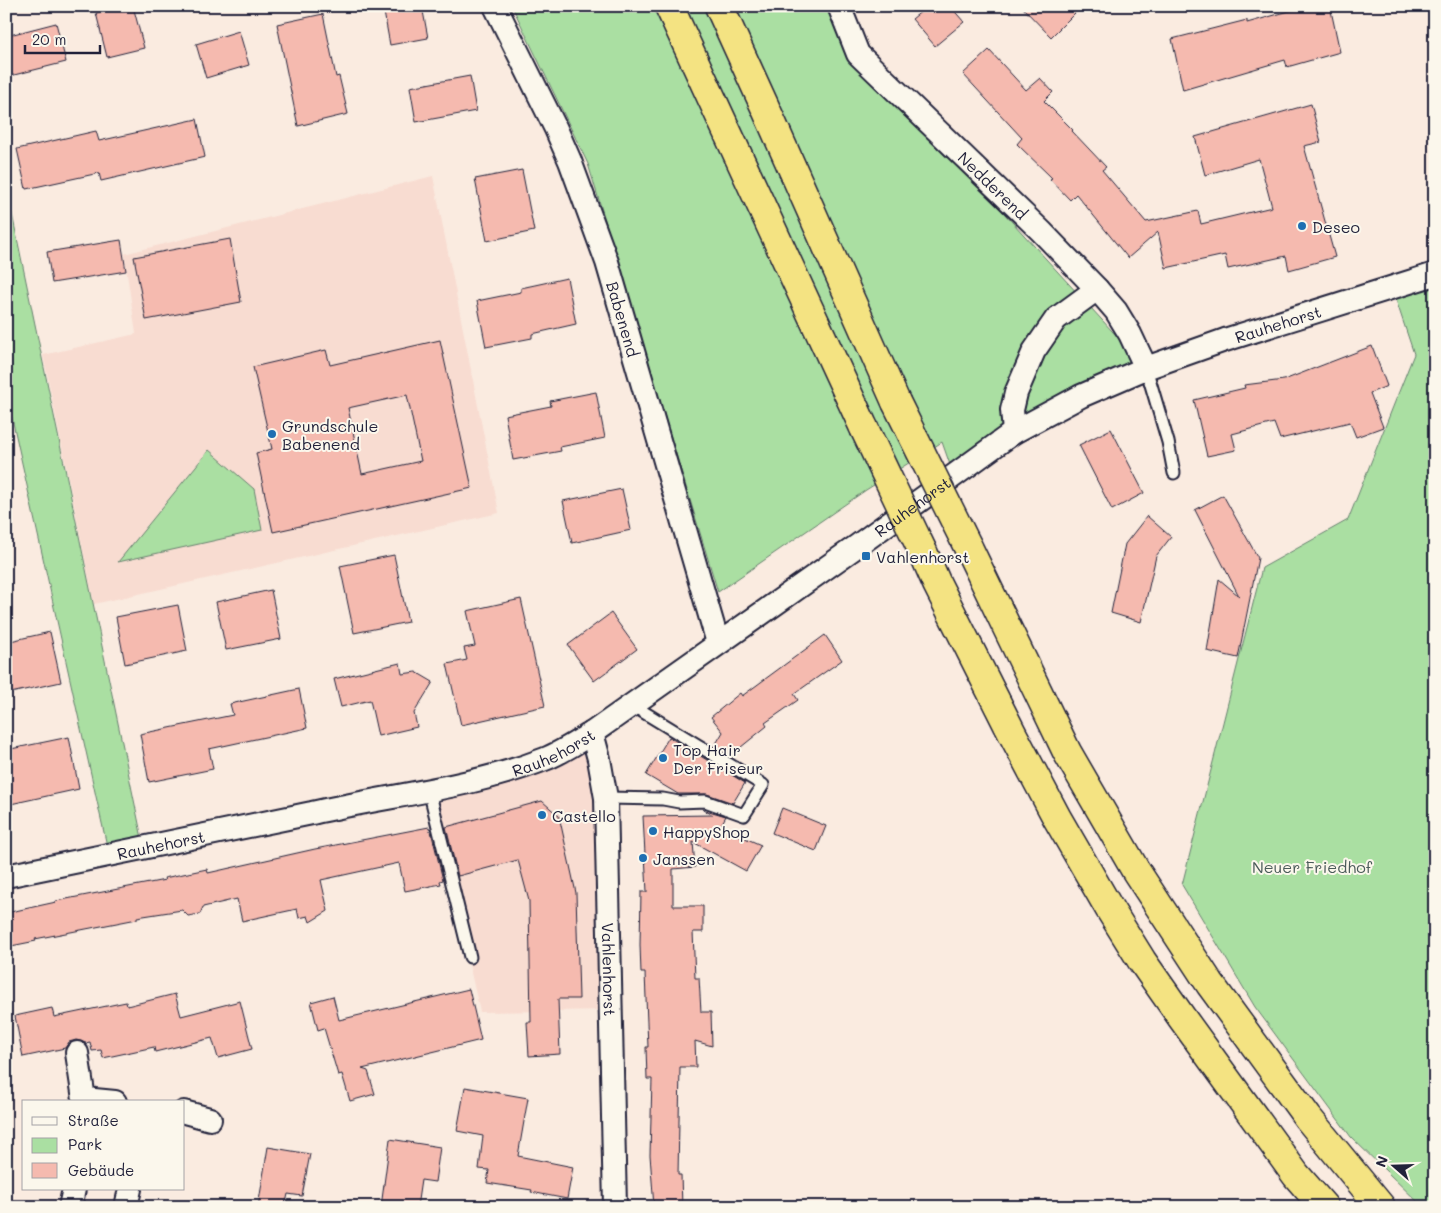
<svg xmlns="http://www.w3.org/2000/svg" width="1441" height="1213" font-family="Mali,sans-serif">
<rect width="100%" height="100%" fill="#faebe0"/>
<filter id="ink" filterUnits="userSpaceOnUse"><feTurbulence type="fractalNoise" baseFrequency=".02" numOctaves="2"/><feDisplacementMap in="SourceGraphic" scale="10" xChannelSelector="R" yChannelSelector="G"/><feConvolveMatrix kernelMatrix="1 2 1 2 8 2 1 2 1" color-interpolation-filters="sRGB"/></filter>
<g filter="url(#ink)">
<!-- built -->
<g fill="#f8dcd1">
<polygon points="433,176 499,513 94,604 43,355 136,334 124,254"/>
<polygon points="592,733 611,1010 480,1012 429,790"/>
</g>
<!-- green -->
<g fill="#aadfa2" stroke="#66806e">
<polygon points="512,6 838,6 858,54 1146,368 954,476 942,442 866,490 718,592 588,164"/>
<polygon points="6,185 144,848 109,855 6,391"/>
<polygon points="1435,274 1435,1207 1423,1207 1351,1137 1255,1007 1182,885 1262,568 1348,520 1414,354 1392,288"/>
<polygon points="209,450 254,489 262,530 118,562"/>
</g>
<!-- building -->
<g fill="#f5baaf" stroke="#22223b" fill-rule="evenodd">
<polygon points="123,6 133,6 144,48 107,57 96,13"/>
<polygon points="413,6 422,6 428,38 390,45 384,12"/>
<polygon points="928,6 950,6 964,22 935,46 912,19"/>
<polygon points="1021,6 1082,6 1051,37"/>
<polygon points="1307,6 1330,6 1340,52 1287,67 1285,60 1183,90 1172,39 1247,20 1247,23"/>
<polygon points="323,14 336,77 339,76 348,114 298,126 277,24"/>
<polygon points="56,23 66,62 6,77 6,36"/>
<polygon points="239,31 249,65 206,78 196,44"/>
<polygon points="989,50 1026,90 1040,78 1053,92 1044,101 1073,130 1072,131 1106,167 1102,170 1146,222 1198,211 1201,224 1272,207 1259,159 1205,175 1195,137 1311,104 1321,142 1304,146 1335,257 1289,270 1286,256 1228,269 1225,255 1166,268 1158,232 1128,258 1076,194 1070,200 1050,179 1052,178 1017,144 1022,138 963,74"/>
<polygon points="470,76 476,111 416,122 410,87"/>
<polygon points="197,119 205,157 101,181 99,173 26,189 17,149 96,131 99,141"/>
<polygon points="522,170 534,231 487,241 475,179"/>
<polygon points="230,239 241,302 146,320 134,257"/>
<polygon points="121,240 126,271 52,283 47,252"/>
<polygon points="567,278 576,324 532,334 532,338 486,347 477,301 521,292 521,288"/>
<path d="M440 340 472 488 273 532 256 453 272 449 253 367 326 350 330 365ZM407 395 421 461 362 474 348 408Z"/>
<polygon points="1372,346 1387,386 1370,393 1383,427 1356,437 1350,422 1280,439 1274,423 1232,434 1236,450 1207,456 1194,400 1245,388 1244,385 1284,380"/>
<polygon points="596,392 605,438 560,447 561,451 513,460 505,415 551,406 550,401"/>
<polygon points="1111,429 1144,493 1112,510 1079,445"/>
<polygon points="622,489 631,530 572,543 563,501"/>
<polygon points="1223,495 1258,558 1238,658 1207,651 1219,579 1239,596 1195,510"/>
<polygon points="1147,516 1171,537 1156,556 1141,622 1111,613 1125,544"/>
<polygon points="394,555 408,622 354,633 340,566"/>
<polygon points="271,590 281,639 226,650 216,602"/>
<polygon points="521,599 545,706 461,725 447,664 467,660 464,648 475,646 467,611"/>
<polygon points="178,605 187,651 125,664 116,617"/>
<polygon points="611,613 637,649 594,681 568,645"/>
<polygon points="50,632 61,682 6,694 6,642"/>
<polygon points="825,635 842,660 794,694 798,700 765,723 767,726 730,756 714,747 723,732 711,717 740,693 742,696"/>
<polygon points="400,663 402,674 416,672 433,682 414,713 417,727 378,736 370,700 341,707 334,679"/>
<polygon points="299,689 307,728 209,749 213,769 149,782 140,734 233,715 230,704"/>
<polygon points="69,737 79,789 6,805 6,750"/>
<polygon points="669,737 745,783 733,803 707,794 678,794 646,775"/>
<polygon points="542,801 559,816 576,893 579,999 558,999 560,1054 529,1056 527,1022 531,1022 529,901 518,860 458,876 446,827"/>
<polygon points="782,808 826,826 816,851 772,833"/>
<polygon points="702,809 726,816 720,827 761,845 746,871 693,842 695,867 673,869 673,906 703,906 703,932 693,932 695,978 699,978 701,1012 711,1012 712,1046 695,1041 696,1067 680,1067 678,1175 681,1175 682,1207 654,1207 650,1155 652,1079 647,1079 646,1047 648,1047 645,973 641,973 640,945 641,892 647,892 643,816 713,815"/>
<polygon points="429,827 430,831 431,831 443,880 440,881 441,884 405,891 399,863 321,880 328,911 310,922 308,916 299,918 297,909 242,921 237,899 203,907 200,914 188,916 182,910 137,917 137,919 35,939 36,941 6,947 6,913 56,902 56,901 165,880 164,878 207,869 208,873 315,849"/>
<polygon points="469,989 481,1040 362,1069 368,1071 375,1094 350,1101 342,1074 338,1075 324,1028 318,1030 311,1002 333,996 339,1020"/>
<polygon points="175,994 181,1016 240,1001 252,1049 218,1058 212,1038 155,1052 154,1047 103,1058 101,1050 92,1051 90,1042 85,1043 81,1041 76,1040 69,1042 65,1048 23,1057 15,1016 52,1008 54,1017 126,1002 127,1006"/>
<polygon points="465,1087 528,1098 518,1156 573,1167 567,1199 531,1192 532,1190 487,1183 489,1170 479,1169 483,1136 457,1131"/>
<polygon points="390,1139 440,1147 435,1182 421,1180 417,1207 381,1207"/>
<polygon points="268,1147 310,1154 302,1196 288,1194 285,1207 258,1207"/>
</g>
<g fill="none" stroke-linecap="round" stroke-linejoin="round">
<!-- service casing -->
<g stroke="#22223b" stroke-width="15">
<g id="service">
<polyline points="1146,368 1168,442 1174,473"/>
<polyline points="429,790 470,957"/>
<polyline points="606,798 663,799 679,802 705,801 744,815 763,785 632,705"/>
</g>
</g>
<!-- minor casing -->
<g stroke="#22223b" stroke-width="26">
<g id="minor">
<path id="s1" d="M495 6 556 129 570 161 607 262 718 643"/>
<path id="s2" d="M839 6 858 54 1041 231 1097 289 1116 311 1130 334 1146 368"/>
<polyline points="1014,432 1012,410 1016,393 1034,351 1056,319 1097,289"/>
<path id="s3" d="M592 733 599 759 606 798 615 1207"/>
<path id="s4" d="M6 876 312 813C390 795 471 788 545 759 561 753 577 742 592 733L857 546 1014 432 1081 396 1146 368 1225 340 1435 274"/>
<polyline points="77,1053 84,1099 115,1102"/>
<polyline points="184,1112 210,1119"/>
<polyline points="70,1207 74,1189"/>
<polyline points="126,1207 130,1189"/>
</g>
</g>
<!-- motorway casing -->
<g stroke="#22223b" stroke-width="31">
<g id="motorway">
<polyline points="669,6 864,428"/>
<polyline points="719,6 765,107 896,402"/>
<polyline points="968,547 1067,752 1136,871 1210,984 1308,1118 1381,1207"/>
<polyline points="923,552 937,584 1012,733 1057,818 1109,908 1142,961 1182,1018 1296,1175 1324,1207"/>
</g>
</g>
<!-- service -->
<use href="#service" stroke="#fbf7ec" stroke-width="11"/>
<!-- minor -->
<use href="#minor" stroke="#fbf7ec" stroke-width="22"/>
<!-- motorway -->
<use href="#motorway" stroke="#f4e382" stroke-width="28"/>
<!-- motorway-bridge casing -->
<g stroke="#22223b" stroke-width="31" stroke-linecap="butt">
<g id="motorway-bridge">
<polyline points="896,402 968,547"/>
<polyline points="864,428 923,552"/>
</g>
</g>
<!-- motorway-bridge -->
<use href="#motorway-bridge" stroke="#f4e382" stroke-width="28"/>
</g>
</g>
<!-- markers -->
<g fill="#1f6fb2" stroke="#fbf7ec" stroke-width="2">
<circle cx="1302" cy="226" r="5"/>
<circle cx="272" cy="434" r="5"/>
<rect x="861" y="551" width="10" height="10" rx="2.5"/>
<circle cx="663" cy="758" r="5"/>
<circle cx="542" cy="815" r="5"/>
<circle cx="653" cy="831" r="5"/>
<circle cx="643" cy="858" r="5"/>
</g>
<g text-anchor="middle" dominant-baseline="central" stroke-width="4" stroke-linejoin="round" paint-order="stroke">
<!-- street labels -->
<g font-size="16" fill="#22223b" stroke="#fbf7ec">
<text stroke="none"><textPath href="#s2" startOffset="240">Nedderend</textPath></text>
<text stroke="none"><textPath href="#s1" startOffset="339">Babenend</textPath></text>
<text stroke="none"><textPath href="#s4" startOffset="1410">Rauhehorst</textPath></text>
<text stroke="none"><textPath href="#s4" startOffset="998">Rauhehorst</textPath></text>
<text stroke="none"><textPath href="#s4" startOffset="562">Rauhehorst</textPath></text>
<text stroke="none"><textPath href="#s4" startOffset="158">Rauhehorst</textPath></text>
<text stroke="none"><textPath href="#s3" startOffset="238">Vahlenhorst</textPath></text>
</g>
<!-- poi labels -->
<g font-size="16" fill="#22223b" stroke="#fbf7ec" text-anchor="start">
<text x="1312" y="226">Deseo</text>
<text x="282" y="425">Grundschule<tspan x="282" dy="18">Babenend</tspan></text>
<text x="876" y="556">Vahlenhorst</text>
<text x="673" y="749">Top Hair<tspan x="673" dy="18">Der Friseur</tspan></text>
<text x="552" y="815">Castello</text>
<text x="663" y="831">HappyShop</text>
<text x="653" y="858">Janssen</text>
</g>
<!-- park labels -->
<g font-size="16" fill="#4b5b5a" stroke="#fbf7ec">
<text x="1312" y="866">Neuer Friedhof</text>
</g>
</g>
<!-- margin -->
<rect width="1441" height="1213" fill="none" stroke="#fbf7ec" stroke-width="25"/>
<rect x="12" y="12" width="1416" height="1188" fill="none" stroke="#22223b" stroke-width="2" filter="url(#ink)"/>
<!-- legend -->
<rect x="22" y="1100" width="162" height="90" fill="#fbf7ec" stroke="#a4a2a5"/>
<rect x="32" y="1117" width="25" height="8" fill="#fbf7ec" stroke="#a4a2a5"/>
<text x="68" y="1126" font-size="15" fill="#22223b">Straße</text>
<rect x="32" y="1138" width="25" height="15" fill="#aadfa2" stroke="#a4a2a5"/>
<text x="68" y="1150" font-size="15" fill="#22223b">Park</text>
<rect x="32" y="1163" width="25" height="15" fill="#f5baaf" stroke="#a4a2a5"/>
<text x="68" y="1176" font-size="15" fill="#22223b">Gebäude</text>
<!-- north arrow -->
<g transform="translate(1394 1166) rotate(290)" stroke="#fbf7ec" stroke-width="4" paint-order="stroke">
<path d="M0-4L9 19L0 12L-9 19Z" fill="#22223b"/>
<text y="-8" font-size="14" font-weight="bold" text-anchor="middle" fill="#22223b">N</text>
</g>
<!-- scale -->
<path d="M25 45v8h75v-8" fill="none" stroke="#22223b" stroke-width="2.5"/>
<text x="32" y="45" font-size="15" fill="#22223b" stroke="#fbf7ec" stroke-width="4" paint-order="stroke">20 m</text>
</svg>
